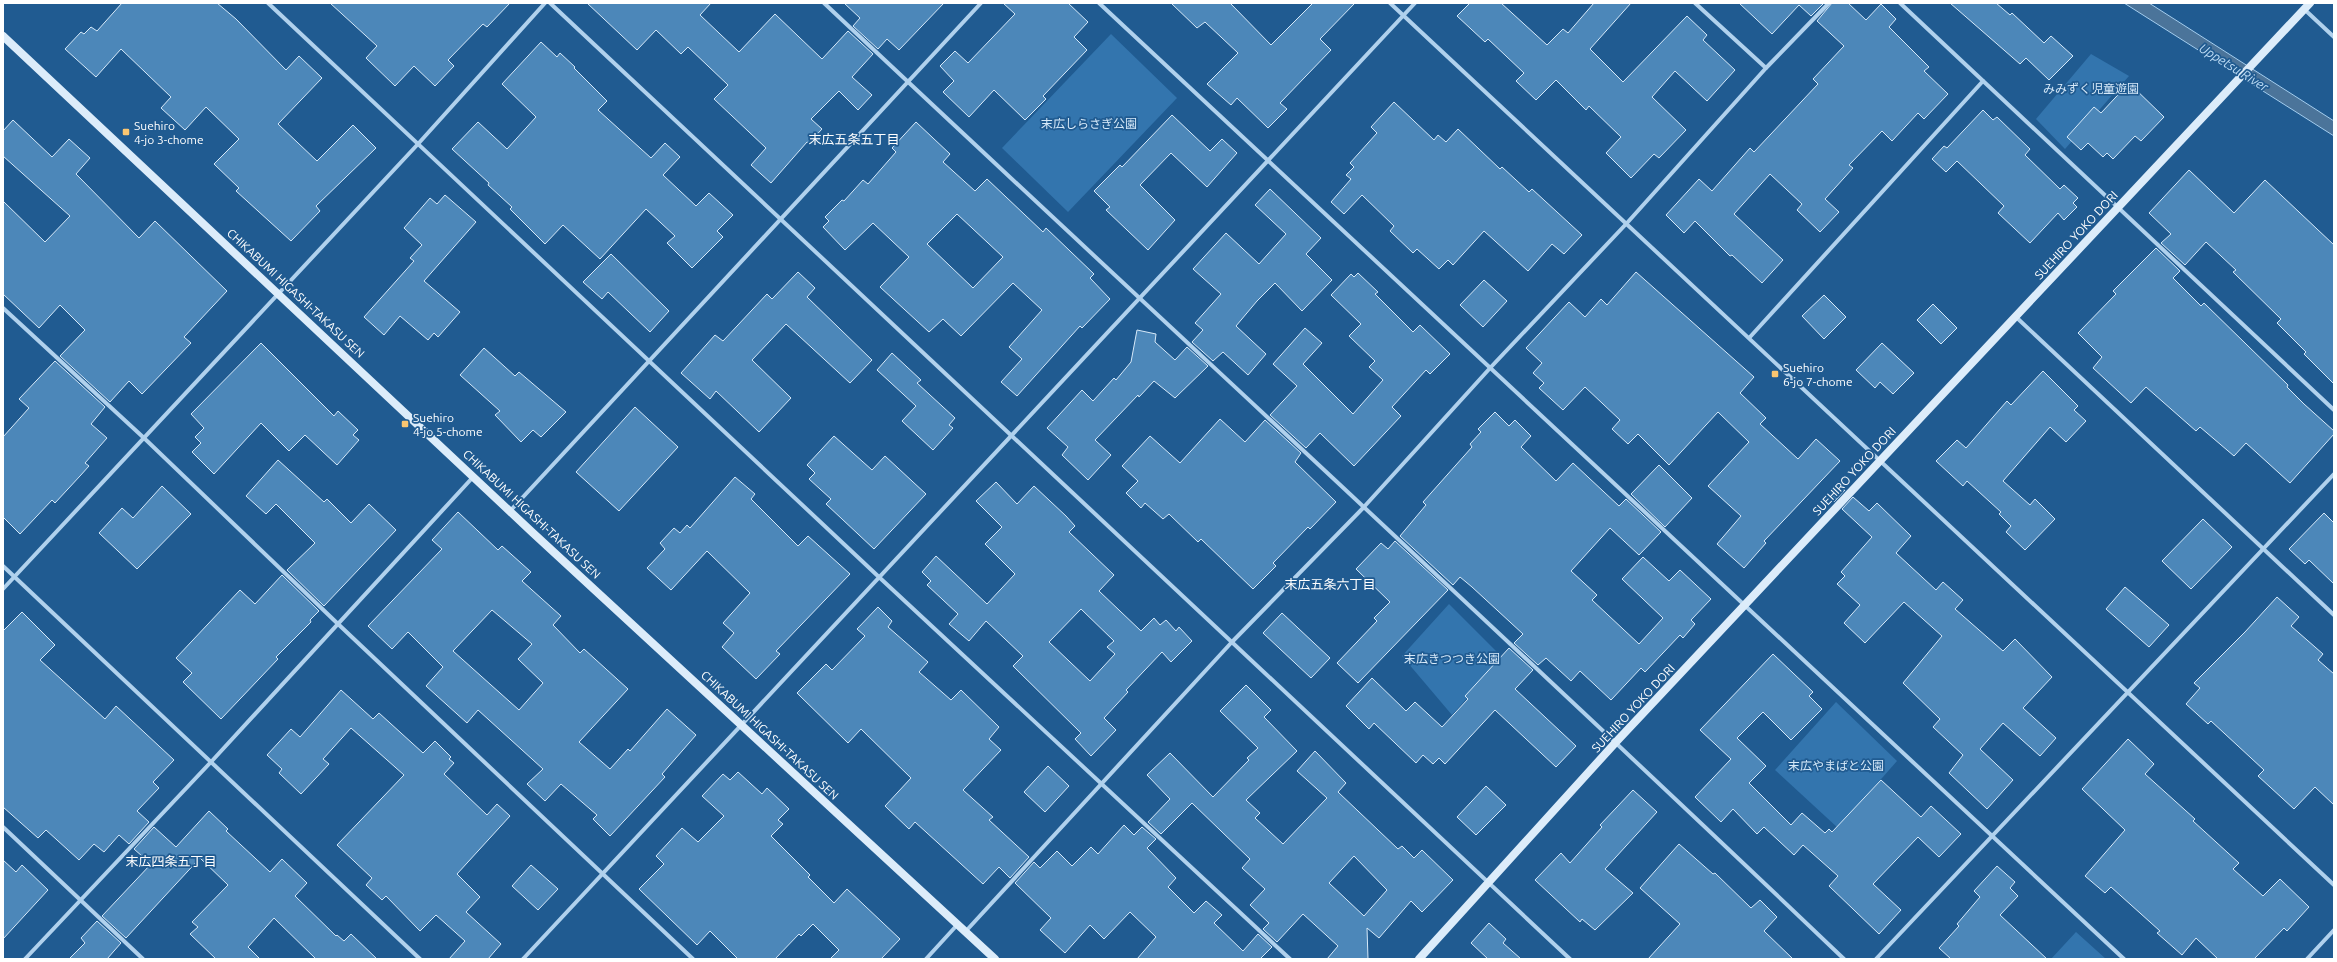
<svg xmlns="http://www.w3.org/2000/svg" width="2337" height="962" font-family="Ubuntu,'Noto Sans JP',sans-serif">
<rect width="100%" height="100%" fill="#205b91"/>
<!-- green -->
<g fill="#3375ae">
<polygon points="1111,34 1177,98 1068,212 1002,148"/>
<polygon points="2091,54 2129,76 2065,149 2036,119"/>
<polygon points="1449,604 1503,658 1452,715 1402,656"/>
<polygon points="1836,702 1897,761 1838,828 1775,770"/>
<polygon points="2076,932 2106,959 2051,959"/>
</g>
<!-- water -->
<polygon fill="#4b749a" stroke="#a4cdee" points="2124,3 2149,3 2334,121 2334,136"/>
<!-- building -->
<g fill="#4c87b9" stroke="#d6e9f9" fill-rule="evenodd">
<polygon points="122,3 217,3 236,19 286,70 299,56 322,78 278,124 317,161 353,125 376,148 316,206 320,211 291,241 236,191 239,188 214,164 239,139 206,107 185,130 161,108 171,97 121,49 96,77 65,49 81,32 84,34 91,27 97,31"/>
<polygon points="330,3 510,3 487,27 483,24 448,60 454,66 435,86 414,66 395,86 366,58 377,46"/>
<polygon points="587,3 711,3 700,15 739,52 775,14 822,59 848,31 873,54 852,77 872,95 858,110 839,91 811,119 822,129 809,143 807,142 771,183 751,165 766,148 714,99 728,85 688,47 681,54 656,30 637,50"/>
<polygon points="844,3 944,3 899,50 887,39 878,49 853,26 860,18"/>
<polygon points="1003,3 1068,3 1088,22 1074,37 1087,50 1043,96 1046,99 1025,120 994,90 969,117 943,92 954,81 940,66 955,51 968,63 1015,14"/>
<polygon points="1171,3 1230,3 1271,45 1313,3 1355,3 1320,39 1331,50 1280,103 1287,109 1268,128 1237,98 1231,105 1207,84 1238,53 1205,22 1197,28"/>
<polygon points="1470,3 1501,3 1547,45 1563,29 1568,33 1594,3 1631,3 1590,49 1623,82 1687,16 1707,35 1703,40 1735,70 1707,101 1675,71 1652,97 1686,130 1659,158 1654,154 1631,178 1606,153 1621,137 1589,106 1586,110 1556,80 1536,100 1516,81 1524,73 1488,39 1485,42 1457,16"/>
<polygon points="1739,3 1824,3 1811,16 1799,5 1772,34"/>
<polygon points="1832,3 1848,3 1866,20 1881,4 1896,19 1889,27 1929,67 1924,71 1948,94 1924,119 1918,113 1892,141 1882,131 1849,165 1853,168 1825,199 1839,212 1820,232 1797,210 1802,204 1770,174 1734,214 1783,260 1762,283 1732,255 1730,256 1695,221 1684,233 1666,215 1699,179 1712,191 1750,148 1754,152 1818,84 1813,79 1844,46 1817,21"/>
<polygon points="1950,3 1996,3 2010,15 2012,13 2044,43 2051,36 2073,56 2049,80 2026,58 2020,64"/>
<polygon points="541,42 557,57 560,53 575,67 574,68 607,101 598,110 651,158 665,143 680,157 663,175 696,206 709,193 733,215 717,231 723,237 692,268 667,243 675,236 646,209 600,259 563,225 545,244 510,209 512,207 488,185 489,183 452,149 478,122 507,149 536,117 502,84"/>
<polygon points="2129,83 2164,117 2141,141 2135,136 2113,159 2107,153 2103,157 2088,143 2081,150 2067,137 2094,107 2101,113"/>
<polygon points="1394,102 1434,140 1438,135 1446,142 1458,129 1500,169 1502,167 1529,192 1532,189 1582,235 1564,254 1552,244 1528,271 1484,231 1453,265 1448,260 1439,269 1417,249 1413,253 1390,231 1394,226 1362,195 1344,214 1331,202 1351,179 1346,175 1354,167 1350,163 1377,133 1371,127"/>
<polygon points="1983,110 1993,120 1997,117 2030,149 2025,155 2060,189 2064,185 2078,198 2073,203 2077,207 2064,220 2058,213 2030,243 1998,213 2004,206 1957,161 1946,172 1932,159 1944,146 1947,148"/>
<polygon points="1172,115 1210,151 1222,139 1237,153 1207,187 1171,153 1140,185 1175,220 1148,250 1106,210 1110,207 1094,191 1120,165 1122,167"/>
<polygon points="13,120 52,157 69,139 90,158 76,174 139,238 155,221 227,291 184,337 191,343 142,394 129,381 110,402 60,356 85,330 60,305 39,328 3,294 3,201 45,242 70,216 3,156 3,131"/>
<path d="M916 122 950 154 943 162 975 191 987 179 1043 232 1046 228 1094 274 1090 278 1110 299 1082 328 1080 326 1017 396 1001 382 1022 359 1009 347 1042 310 1013 283 961 336 943 319 929 332 880 287 909 257 873 223 845 250 823 227 829 221 825 217 842 200 844 201 863 180 868 184 896 152 892 148ZM957 214 1003 257 973 288 927 244Z"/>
<polygon points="2189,170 2234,213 2265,180 2334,245 2334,384 2304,354 2306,352 2277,323 2281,319 2233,272 2236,270 2206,242 2185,265 2161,243 2171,234 2149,213"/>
<polygon points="1270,189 1321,238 1306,254 1332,280 1302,311 1275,283 1257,301 1236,326 1266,354 1248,375 1223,352 1213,361 1192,342 1203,330 1195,323 1221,294 1193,269 1226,233 1259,264 1286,234 1255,205"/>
<polygon points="445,195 476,222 424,281 460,312 438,337 434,333 428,340 400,316 384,335 364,317 414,261 410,258 422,245 404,228 430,198 437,204"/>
<polygon points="2156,248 2180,271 2173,278 2201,306 2204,303 2288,385 2287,387 2304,404 2334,431 2334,434 2290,483 2246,443 2234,456 2200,427 2196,431 2146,387 2131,403 2093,368 2102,357 2078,333 2116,294 2113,291"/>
<polygon points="611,254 669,311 650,332 608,292 602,299 583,282"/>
<polygon points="798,272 815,288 807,297 872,360 850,383 786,324 752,360 791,398 759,432 716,391 710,399 681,373 715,335 723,341 767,294 772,299"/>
<polygon points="1636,272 1754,377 1740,393 1766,418 1760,424 1798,459 1816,439 1840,461 1764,541 1766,543 1744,568 1717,544 1741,516 1708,486 1749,442 1718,412 1669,465 1638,434 1628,444 1612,429 1620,420 1585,387 1563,410 1539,388 1544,383 1533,373 1542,363 1526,348 1569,302 1585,317 1601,299 1607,305"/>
<polygon points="1358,273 1378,292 1375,294 1413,332 1420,325 1450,354 1430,374 1426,370 1392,407 1401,416 1354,466 1320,433 1306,448 1270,415 1297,386 1273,364 1305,328 1322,343 1303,364 1353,414 1383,380 1369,367 1375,361 1349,336 1361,324 1331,295 1351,274 1354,277"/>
<polygon points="1484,280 1507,301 1483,327 1460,305"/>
<polygon points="1824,295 1846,317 1824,339 1802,316"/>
<polygon points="1933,304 1957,328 1941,344 1917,320"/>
<polygon points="1137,330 1156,334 1155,342 1175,360 1187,347 1208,366 1175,398 1154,381 1139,397 1138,395 1095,440 1111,455 1088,480 1062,455 1068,447 1047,428 1082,390 1093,401 1114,378 1116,380 1131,362"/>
<polygon points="261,343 334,416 338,411 358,430 353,435 359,440 337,465 305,435 289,451 261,423 214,474 192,452 201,443 195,437 204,428 191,414"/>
<polygon points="1882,343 1914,373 1893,394 1880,382 1875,388 1856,370"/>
<polygon points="484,348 515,376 519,372 566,412 541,437 533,430 521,442 495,415 500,411 460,375"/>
<polygon points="892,353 921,380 917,383 955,418 949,425 953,428 933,450 902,421 916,406 877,370"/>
<polygon points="55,361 105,407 91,424 107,438 85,463 89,466 80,476 55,503 52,500 20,534 3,517 3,437 29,408 19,399"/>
<polygon points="2043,371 2078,406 2074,410 2086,421 2066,442 2050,427 2003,481 2030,505 2035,499 2055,519 2025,550 2006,532 2011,526 1999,514 2001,512 1967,481 1963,486 1936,461 1957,440 1966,448 2007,401 2011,405"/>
<polygon points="635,407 678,447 619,511 576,472"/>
<polygon points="1495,412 1509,426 1515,420 1531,436 1521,447 1556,481 1573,463 1619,506 1626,499 1661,532 1639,555 1610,528 1571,571 1597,595 1592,600 1639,644 1663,618 1622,579 1643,557 1669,581 1680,570 1711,599 1691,620 1695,624 1683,638 1680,635 1645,672 1641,668 1611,700 1580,671 1571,681 1546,658 1538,665 1514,643 1523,634 1472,587 1460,577 1453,585 1400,536 1426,505 1423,502 1472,447 1470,444 1481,432 1478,429"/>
<polygon points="1220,419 1245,442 1265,420 1301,453 1295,462 1336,502 1310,529 1308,527 1273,563 1276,566 1253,589 1201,539 1198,542 1169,514 1163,519 1145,503 1141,508 1126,493 1138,481 1122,466 1150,436 1180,463"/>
<polygon points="834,436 872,470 885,456 926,494 874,549 826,504 831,499 809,479 815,473 807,465"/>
<polygon points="278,460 324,502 327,499 351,523 369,504 396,530 324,606 287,570 315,543 276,504 266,514 246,496"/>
<polygon points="1659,465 1692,498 1665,527 1631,494"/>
<polygon points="735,477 755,494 751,499 798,546 808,536 850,574 776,651 780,654 756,679 722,647 734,633 723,623 750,593 707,551 671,590 647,568 665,549 660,543 674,528 680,533 687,525 690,528"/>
<path d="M996 482 1017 504 1034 486 1066 516 1075 526 1069 532 1114 575 1099 591 1141 631 1154 618 1160 625 1166 620 1176 631 1179 627 1192 641 1171 662 1162 652 1126 690 1128 692 1104 718 1116 730 1091 756 1075 739 1081 733 1013 666 1023 656 986 621 969 641 949 624 958 614 927 585 931 581 922 572 936 556 987 604 1015 574 985 544 1002 527 976 501ZM1081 609 1114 641 1107 647 1115 654 1090 681 1049 642Z"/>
<polygon points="162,486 191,514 137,569 99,533 122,508 133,518"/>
<polygon points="1842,488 1845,490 1834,502 1831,499"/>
<polygon points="1853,497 1869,511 1877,503 1911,536 1896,553 1936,590 1943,582 1963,600 1955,609 2003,651 2015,639 2052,677 2023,708 2056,738 2040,756 2003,723 1980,749 2013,780 1987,809 1949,773 1963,755 1933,727 1940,719 1903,683 1942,636 1904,602 1865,643 1844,623 1860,605 1837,584 1845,576 1841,572 1872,537 1842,509"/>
<path d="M458 512 498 550 502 546 531 572 522 581 561 616 553 625 580 653 584 649 628 689 579 742 610 769 628 749 630 751 667 709 696 735 662 774 665 777 610 836 593 819 597 815 561 784 545 801 527 784 543 769 478 710 467 723 426 686 443 667 408 632 392 649 368 626 442 549 432 540ZM492 610 532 644 518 659 543 683 519 710 453 651Z"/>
<polygon points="2324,513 2334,523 2334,584 2309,560 2305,564 2289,549"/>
<polygon points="2203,519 2232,547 2191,589 2162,561"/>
<polygon points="1395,541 1448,590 1358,683 1337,663 1377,621 1374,618 1390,602 1356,569 1381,543 1388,549"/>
<polygon points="282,575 319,611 310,620 311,622 276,657 278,659 221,719 183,682 192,673 176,658 240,590 255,604"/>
<polygon points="2125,587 2169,625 2149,647 2106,609"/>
<polygon points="2277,597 2299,617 2291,626 2323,654 2318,660 2334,674 2334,805 2315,787 2294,809 2258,776 2264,770 2211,721 2208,724 2186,704 2200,688 2194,683 2245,632"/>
<polygon points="878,607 892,621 888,627 928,662 919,672 951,700 961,690 999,727 989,739 1001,750 963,790 993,817 989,820 1029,857 1010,878 999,867 983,884 915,822 909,829 885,806 911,778 861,729 848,743 797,693 826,664 832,670 865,636 857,629"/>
<polygon points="22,612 55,645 40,660 105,719 116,706 174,760 153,782 159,788 137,811 149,822 129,844 119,835 104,852 94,844 79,860 46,830 38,838 3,807 3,631"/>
<polygon points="1282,613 1330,658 1311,678 1263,633"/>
<polygon points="1509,648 1533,670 1515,689 1576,746 1556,767 1495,710 1445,764 1439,758 1433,764 1423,755 1416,763 1374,723 1369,729 1346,706 1372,678 1406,711 1415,702 1442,727 1468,699 1465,696"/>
<polygon points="1773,654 1813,692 1809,696 1822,709 1791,740 1763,712 1737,738 1766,766 1749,783 1791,825 1802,813 1825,833 1829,829 1832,832 1881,780 1921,817 1931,806 1961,834 1939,857 1918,837 1873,884 1901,910 1879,934 1829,886 1838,876 1803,845 1794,855 1764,827 1757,834 1733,809 1721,822 1695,797 1731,759 1700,730"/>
<path d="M1246 685 1271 710 1264 717 1297 751 1246 800 1260 813 1255 818 1283 844 1327 798 1297 771 1315 751 1346 783 1338 792 1398 849 1402 846 1414 858 1422 850 1453 880 1422 912 1411 901 1379 938 1367 928 1368 959H1327L1338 946 1303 914 1277 942 1263 929 1269 923 1250 905 1265 889 1242 868 1250 859 1192 803 1161 834 1148 822 1170 799 1147 775 1170 753 1213 797 1249 760 1247 758 1258 748 1220 711ZM1354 856 1387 890 1364 916 1329 883Z"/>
<polygon points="341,690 373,719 379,713 423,753 435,741 451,757 449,759 454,763 444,774 487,815 497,804 510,816 457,874 480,897 466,912 501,944 488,959 449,959 465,941 436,915 420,931 386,896 382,900 366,885 372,878 337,845 404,775 351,728 323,759 329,764 301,794 279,773 282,769 267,755 291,729 300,737"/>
<polygon points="2128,739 2154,764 2145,774 2195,819 2193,821 2239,863 2233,869 2263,896 2280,879 2309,907 2287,931 2284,928 2254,959 2218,959 2196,938 2182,955 2157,933 2160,931 2111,887 2105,893 2085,876 2125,830 2082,789"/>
<polygon points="1048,766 1069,786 1045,812 1024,792"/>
<polygon points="738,772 762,794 767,788 789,809 778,820 783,824 771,836 810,875 808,877 834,903 847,889 900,939 881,959 830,959 839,950 813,924 801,936 799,934 775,959 738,959 710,931 697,945 639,889 664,864 656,856 682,828 698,842 724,816 702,796 723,774 730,780"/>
<polygon points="1486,786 1506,805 1476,835 1457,817"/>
<polygon points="1633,790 1657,812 1605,869 1633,893 1595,930 1582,919 1580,922 1535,880 1561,853 1570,863 1602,827 1600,825"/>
<polygon points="209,811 228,829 226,831 270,872 282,859 307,883 295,896 336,936 337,935 344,941 351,934 377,959 316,959 274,918 248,947 260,959 216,959 190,934 198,927 192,922 228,885 200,858 126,938 102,916 151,864 134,849 154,827 176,847"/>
<polygon points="1124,825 1134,835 1142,827 1156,839 1147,848 1176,878 1168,887 1194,913 1206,901 1222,915 1214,923 1243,951 1258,934 1272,947 1260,959 1137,959 1156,937 1130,912 1104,939 1090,925 1065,953 1040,930 1051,918 1015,883 1034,862 1040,868 1057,851 1072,866 1091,847 1098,854"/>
<polygon points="1679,844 1713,874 1715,873 1751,908 1760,900 1777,917 1764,931 1793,959 1648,959 1680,924 1640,888"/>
<polygon points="3,860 16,872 22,865 48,890 3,939"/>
<polygon points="531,865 558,889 538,910 512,886"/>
<polygon points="1997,866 2015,882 2010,888 2018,896 2000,915 2047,959 1951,959 1939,948 1959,926 1957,924 1980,897 1974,891"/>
<polygon points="97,921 121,943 107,959 69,959 85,943 81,938"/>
<polygon points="1489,923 1506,939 1503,943 1521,959 1488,959 1471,943"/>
</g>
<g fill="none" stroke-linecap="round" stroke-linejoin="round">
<!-- street -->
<g stroke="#b0d1ed" stroke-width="4">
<polyline points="268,3 880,578 1290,959"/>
<polyline points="550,3 1570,959"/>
<path d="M824 3C1163 322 1507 637 1844 959"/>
<polyline points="1099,3 2124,959"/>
<polyline points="1390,3 2334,885"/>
<polyline points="1695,3 1766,68"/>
<polyline points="1900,3 2334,410"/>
<polyline points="2304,9 2334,37"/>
<polyline points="3,308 144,438 337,623 693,959"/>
<polyline points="2016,317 2334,615"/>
<polyline points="1750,337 1983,81"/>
<polyline points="510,511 981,3"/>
<polyline points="3,566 420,959"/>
<polyline points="3,589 418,144 545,3"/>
<polyline points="3,827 143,959"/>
<polyline points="966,931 1231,643 1363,508 1491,367 1627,223 1766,68 1829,3"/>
<polyline points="25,959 211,762 474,476"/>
<polyline points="523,959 1415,3"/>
<polyline points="926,959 958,924"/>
<polyline points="1876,959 2334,474"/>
<polyline points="2307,959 2334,930"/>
</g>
<!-- secondary -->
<g stroke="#dcecfa" stroke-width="8">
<polyline points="3,36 533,533 995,959"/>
<polyline points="1419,959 1616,742 2310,3"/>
</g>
</g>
<!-- markers -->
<g fill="#fbc671" stroke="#205b91" stroke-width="1.5">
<rect x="122" y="128" width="8" height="8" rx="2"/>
<rect x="1771" y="370" width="8" height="8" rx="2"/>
<rect x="401" y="420" width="8" height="8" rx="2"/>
</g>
<g text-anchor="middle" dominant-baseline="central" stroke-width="3.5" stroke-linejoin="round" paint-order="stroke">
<!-- park labels -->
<g font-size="12" fill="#d6e9f9" stroke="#205b91">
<text x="2091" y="88">みみずく児童遊園</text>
<text x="1089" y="123">末広しらさぎ公園</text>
<text x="1452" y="658">末広きつつき公園</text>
<text x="1836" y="765">末広やまばと公園</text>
</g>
<!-- poi labels -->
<g font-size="12" fill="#fff" stroke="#205b91" text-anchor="start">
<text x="134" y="125">Suehiro<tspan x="134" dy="14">4-jo 3-chome</tspan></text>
<text x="1783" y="367">Suehiro<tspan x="1783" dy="14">6-jo 7-chome</tspan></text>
<text x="413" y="417">Suehiro<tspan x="413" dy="14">4-jo 5-chome</tspan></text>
</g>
<!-- street labels -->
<g font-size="12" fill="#fff" stroke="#205b91">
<text transform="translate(2076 235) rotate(-47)">SUEHIRO YOKO DORI</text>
<text transform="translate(296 293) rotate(43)">CHIKABUMI HIGASHI-TAKASU SEN</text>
<text transform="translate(1854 471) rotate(-47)">SUEHIRO YOKO DORI</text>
<text transform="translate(532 514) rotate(43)">CHIKABUMI HIGASHI-TAKASU SEN</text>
<text transform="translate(1633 708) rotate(-47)">SUEHIRO YOKO DORI</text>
<text transform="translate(770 735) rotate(43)">CHIKABUMI HIGASHI-TAKASU SEN</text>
</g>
<!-- water labels -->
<g font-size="13" font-style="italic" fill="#bcdbf4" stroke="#205b91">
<text transform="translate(2234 67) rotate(32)">Uppetsu River</text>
</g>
<!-- neighbourhood labels -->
<g font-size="13" fill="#fff" stroke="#205b91">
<text x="854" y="139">末広五条五丁目</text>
<text x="1330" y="584">末広五条六丁目</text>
<text x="171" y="861">末広四条五丁目</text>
</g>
</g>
<!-- border -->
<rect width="2337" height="962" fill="none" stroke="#ffffff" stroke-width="8"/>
</svg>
